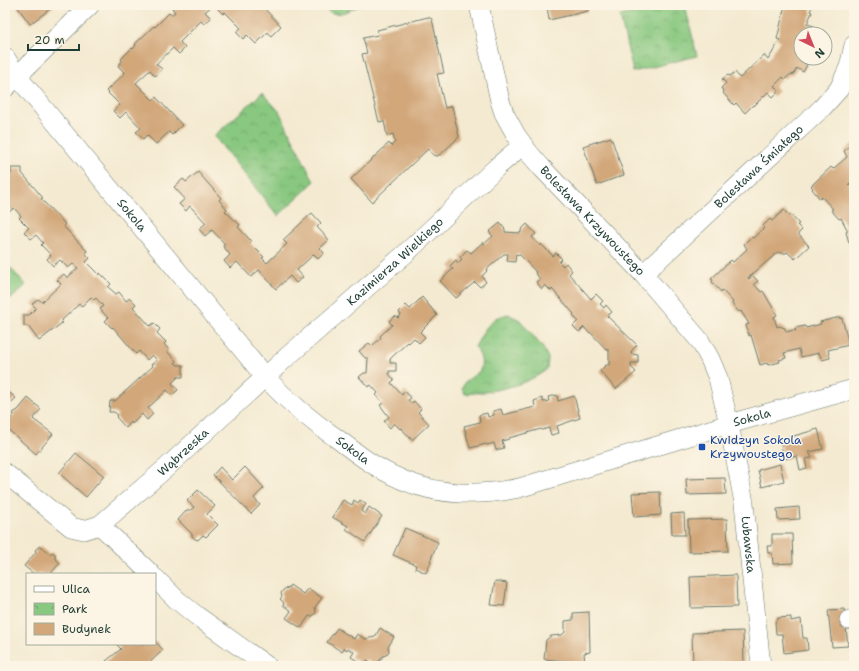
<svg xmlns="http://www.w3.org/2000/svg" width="859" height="671" font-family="'Shantell Sans',sans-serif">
<defs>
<pattern id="grass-tufts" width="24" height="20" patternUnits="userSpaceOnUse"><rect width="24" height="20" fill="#89c880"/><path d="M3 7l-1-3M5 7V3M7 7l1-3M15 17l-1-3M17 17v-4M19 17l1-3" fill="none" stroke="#6fa46a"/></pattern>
<pattern id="park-crowns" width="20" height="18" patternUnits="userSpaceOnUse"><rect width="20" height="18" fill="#89c880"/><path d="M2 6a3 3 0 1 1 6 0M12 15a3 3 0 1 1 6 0" fill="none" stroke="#6fa46a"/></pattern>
</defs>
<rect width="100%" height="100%" fill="#fcf5e5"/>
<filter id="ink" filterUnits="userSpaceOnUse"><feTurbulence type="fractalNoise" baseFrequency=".025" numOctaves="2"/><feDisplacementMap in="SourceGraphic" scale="8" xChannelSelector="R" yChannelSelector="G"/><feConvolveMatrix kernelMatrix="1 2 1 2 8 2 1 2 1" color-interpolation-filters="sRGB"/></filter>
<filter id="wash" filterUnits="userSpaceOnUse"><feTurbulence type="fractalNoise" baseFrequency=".012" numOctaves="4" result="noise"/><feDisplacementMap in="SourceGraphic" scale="16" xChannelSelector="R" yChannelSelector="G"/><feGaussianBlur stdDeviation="0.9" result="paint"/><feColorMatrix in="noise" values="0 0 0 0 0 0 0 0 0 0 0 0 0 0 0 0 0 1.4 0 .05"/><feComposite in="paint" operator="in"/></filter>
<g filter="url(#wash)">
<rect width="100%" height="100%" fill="#f4ead1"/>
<!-- grass -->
<polygon fill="url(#grass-tufts)" stroke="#54825a" points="5,262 26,285 12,298 5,297"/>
<!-- park -->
<g fill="url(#park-crowns)" stroke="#54825a">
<path d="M321 5H362C345 11 335 21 321 5Z"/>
<polygon points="667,5 685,5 697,56 633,72 620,16"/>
<polygon points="262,93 279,111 314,182 278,216 214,136"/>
<path d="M508 314 520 320 543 348 548 358 547 369C527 386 491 392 465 394L462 389 465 382 480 371C483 361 481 356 475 347L485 329 495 318Z"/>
</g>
<g id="blocks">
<!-- building -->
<g fill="#d2a77a">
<polygon points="16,5 53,5 54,6 30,24"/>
<polygon points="175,5 213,5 205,12 211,18 204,24 201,21 180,42 185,48 179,54 173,48 156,64 162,69 159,73 155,76 150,70 136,83 153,100 156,97 182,125 172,135 169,132 156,144 147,135 143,139 136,132 141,128 126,112 120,118 113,111 120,105 106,91 125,73 118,66 122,61 121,59 132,48 133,49 136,45 135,44 154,26 155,27 169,13 171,15 175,12 172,8"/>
<polygon points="219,5 261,5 281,26 271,36 268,32 256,44 247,35 243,39 236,32 241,28 225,12 223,14 216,7"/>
<polygon points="553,5 587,5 588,11 549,20 547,6"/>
<polygon points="785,5 813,5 810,11 812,12 807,24 814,26 812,34 805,32 805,34 801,34 801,58 802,58 801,61 807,65 803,72 797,68 793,75 791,74 785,79 783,77 774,86 779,91 773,97 768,92 754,106 753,105 745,113 736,103 734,105 723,93 724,92 721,88 726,83 722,79 728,75 730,76 735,72 740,78 764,55 768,60 780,40 777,39"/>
<polygon points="428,17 432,19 444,73 437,74 445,108 452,106 459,137 441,154 437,156 433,155 428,149 372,202 351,179 389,143 391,146 395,142 393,134 387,136 384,121 379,122 362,54 367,53 363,38 378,35 377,30"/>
<polygon points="611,137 624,175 597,185 583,146"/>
<polygon points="852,144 854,145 854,179 848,185 849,186 851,184 854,188 854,250 851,242 849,243 846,232 848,231 841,218 839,219 831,210 833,209 822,197 820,199 812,189 813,188 811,186 831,167 833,169 847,157 844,151"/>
<polygon points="11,168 22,168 22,173 43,198 41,199 65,224 63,226 87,251 85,253 90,258 86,262 99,275 100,273 111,284 108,287 116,294 119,292 126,301 130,298 136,304 133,307 150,326 154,323 160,329 157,333 166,342 164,344 169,350 167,351 176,361 175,363 178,365 183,365 183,377 178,377 172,383 178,390 172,395 167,390 148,408 153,414 147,420 142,414 132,424 131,422 126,428 116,417 118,415 114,412 109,412 110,401 115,401 153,366 151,365 157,360 152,355 147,360 139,351 136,354 113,327 112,328 105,321 108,318 100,309 103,306 96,298 94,300 91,297 82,306 79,304 61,321 62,323 39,341 28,326 24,326 24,315 29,315 36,308 32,304 38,299 42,302 61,284 57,280 64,274 67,278 78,268 73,264 68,268 60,260 53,266 47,259 51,255 41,245 43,243 36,235 31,239 24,232 29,228 19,218 21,216 14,208 9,212 5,207 5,202 9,198 5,194 5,173 8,176 11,174"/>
<polygon points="198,172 221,198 219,200 227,209 225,211 240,225 238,227 251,241 250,243 264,257 262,258 267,263 287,244 283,240 312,213 321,223 317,227 329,240 320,248 324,253 318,259 314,254 297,270 303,277 296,283 290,276 276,289 259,270 251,277 237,262 230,268 224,261 230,255 223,246 225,244 212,230 205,236 199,229 206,223 190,206 186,211 179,204 185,199 174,187 183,179 186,182"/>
<polygon points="784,210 789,216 791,215 799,224 797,225 802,230 798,234 809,246 795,259 787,252 786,253 780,253 778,252 748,278 749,279 752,275 758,281 754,284 761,292 763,291 777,315 774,317 777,327 779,326 785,328 786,332 794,330 795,331 796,331 795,328 805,326 806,328 821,324 820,322 840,317 840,319 842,318 849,345 828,350 830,358 822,360 819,353 801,357 799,349 784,353 786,358 779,360 780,362 768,365 767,363 760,365 751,335 749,336 746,325 749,324 741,311 739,312 732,304 733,302 722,290 721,292 712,282 713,280 711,279 731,260 733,262 747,249 744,244 751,237 753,238 764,228 763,226 770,219 772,221"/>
<polygon points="500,223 505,229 505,232 521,233 521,230 527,224 536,234 532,237 540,246 541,244 553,256 556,253 562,259 559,262 563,266 566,263 572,271 569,274 591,299 596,294 603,301 600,304 604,308 606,305 612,312 607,316 637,345 632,350 631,354 638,355 638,363 631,363 631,367 636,372 616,389 600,371 606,365 609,365 609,350 607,350 590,332 589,333 584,327 579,332 573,326 578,321 573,315 574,314 552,289 551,291 545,285 542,289 536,282 540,279 535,273 536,272 520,255 516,254 515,262 507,261 508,254 504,254 486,270 487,271 482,276 486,282 480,287 475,282 456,298 440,281 453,269 450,266 456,260 458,263 462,259 460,257 467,250 471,253 483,242 484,244 493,236 489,232"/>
<polygon points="422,297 437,315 420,332 425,337 419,343 414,338 409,343 408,342 390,359 390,363 396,363 396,371 389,371 389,374 394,380 391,383 402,395 405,391 411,398 408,400 412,404 414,401 421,409 418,412 429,424 412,440 401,428 400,429 394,423 390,428 384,421 389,417 380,405 383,403 376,395 378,393 371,385 368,387 359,377 364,373 367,373 368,358 365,358 359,351 369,343 372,346 381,338 380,336 392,325 389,321 395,316 398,318 401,315 399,312 406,305 410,309"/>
<polygon points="5,389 16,398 5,409"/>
<polygon points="557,395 558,401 574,396 580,418 557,426 559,433 551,435 549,428 542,430 541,429 509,438 509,439 502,441 504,448 496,450 494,443 487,445 486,444 470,448 464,426 480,422 479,415 487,413 488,417 494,415 493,411 501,409 503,415 535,407 534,401 542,398 543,402 549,401 548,397"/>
<polygon points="28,398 41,409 33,419 53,434 36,454 5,427 5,425 14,415 13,413 18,410"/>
<polygon points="818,429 823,449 809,452 812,458 805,459 807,468 800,470 797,456 784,459 780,440"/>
<polygon points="76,453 104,476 86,497 59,473"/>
<polygon points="780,464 784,481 762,487 758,470"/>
<polygon points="220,467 232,480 245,467 264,488 254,498 260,505 251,514 213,475"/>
<polygon points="725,478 726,494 687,495 686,479"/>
<polygon points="198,490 215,506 207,514 218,525 206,537 203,535 198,540 195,539 192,536 192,534 178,520 187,510 191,510 194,507 187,501"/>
<polygon points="660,492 661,515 634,517 632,493"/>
<polygon points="343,500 352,505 354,500 358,503 360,500 366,504 361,511 365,514 369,507 382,516 365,542 346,529 348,526 332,517"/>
<polygon points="799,507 800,519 778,520 777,509"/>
<polygon points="684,513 685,535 672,535 671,514"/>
<polygon points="727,519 728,551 689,552 688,520"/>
<polygon points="405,528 438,542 430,561 431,562 426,573 415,568 416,565 393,555"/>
<polygon points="772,534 792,534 793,563 773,564 772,553 768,553 767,546 772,546"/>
<polygon points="40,546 50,554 52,552 56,555 54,557 60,563 50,574 34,574 24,566 36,552 35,550"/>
<polygon points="736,575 737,607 691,608 690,577"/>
<polygon points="495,581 507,583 504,606 491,605"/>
<polygon points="290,585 303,594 308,588 322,598 315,607 316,612 313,616 309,616 301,628 286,618 291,611 283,605 284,603 280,599 282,597 281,593 284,589 288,588"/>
<polygon points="844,609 848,646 832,647 828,610"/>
<polygon points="589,612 590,652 584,653 585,664 566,665 566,661 544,659 546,640 551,636 562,635 565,632 565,621 573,620 573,613"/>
<polygon points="791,617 791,621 801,619 803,638 807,638 808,650 784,653 782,634 776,634 775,622 778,618"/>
<polygon points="337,628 354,639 357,634 365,639 375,637 380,628 394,637 388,647 389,651 386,655 383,656 376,666 367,660 364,665 351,657 354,652 348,648 347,650 344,648 342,652 327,642"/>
<polygon points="743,631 744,662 693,664 692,633"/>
<polygon points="155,641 163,650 146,666 111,666 106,661 121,649 116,644 155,644"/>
</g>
</g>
</g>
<g filter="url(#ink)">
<use href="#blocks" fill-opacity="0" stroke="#6a7a6b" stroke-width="1"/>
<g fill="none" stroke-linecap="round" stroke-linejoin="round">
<!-- minor casing -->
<g stroke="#6a7a6b" stroke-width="20">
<g id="minor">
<path id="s1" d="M479 5 500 101 504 113 516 135 529 153 542 168 643 274 700 341 710 359 718 378 729 424 744 503 761 666"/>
<path id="s2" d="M5 57 17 76 265 377C288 402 311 421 339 440 356 453 373 466 392 475 433 496 476 497 519 488L729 424 854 389"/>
<polyline points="5,88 90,5"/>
<path id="s3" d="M643 274 822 108 839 89 849 67 854 45"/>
<path id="s4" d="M5 473 71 527 84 530 100 525 166 468 288 356 405 254 498 166 523 145"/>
<polyline points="100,525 151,574"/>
<polyline points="155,578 177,600 197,616 267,666"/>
<polyline points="849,620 854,619"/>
</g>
</g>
<!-- minor -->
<use href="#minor" stroke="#fff" stroke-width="19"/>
</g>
</g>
<!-- markers -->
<rect fill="#1a4fb4" stroke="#fcf5e5" stroke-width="1.5" x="698" y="443" width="8" height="8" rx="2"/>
<g text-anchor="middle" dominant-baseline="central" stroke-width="3" stroke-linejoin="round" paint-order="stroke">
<!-- street labels -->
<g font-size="12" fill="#1f3d34" stroke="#fcf5e5">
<text stroke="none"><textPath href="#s3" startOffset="158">Bolesława Śmiałego</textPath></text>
<text stroke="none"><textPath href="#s2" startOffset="203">Sokola</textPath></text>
<text stroke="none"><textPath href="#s1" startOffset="251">Bolesława Krzywoustego</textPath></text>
<text stroke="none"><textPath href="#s4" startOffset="511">Kazimierza Wielkiego</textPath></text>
<text stroke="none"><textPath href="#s2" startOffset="947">Sokola</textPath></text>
<text stroke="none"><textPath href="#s2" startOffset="527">Sokola</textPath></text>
<text stroke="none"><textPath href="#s4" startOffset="226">Wąbrzeska</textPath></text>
<text stroke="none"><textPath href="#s1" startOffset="623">Lubawska</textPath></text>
</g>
<!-- transit labels -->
<g font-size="12" fill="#164399" stroke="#fcf5e5" text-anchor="start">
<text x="710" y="440">Kwidzyn Sokola<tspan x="710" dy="14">Krzywoustego</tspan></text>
</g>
</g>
<!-- margin -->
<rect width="859" height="671" fill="none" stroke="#fcf5e5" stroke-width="20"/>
<!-- legend -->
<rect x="26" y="573" width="130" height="72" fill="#fcf5e5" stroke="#a4ab9e"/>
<rect x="34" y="586" width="20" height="6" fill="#ffffff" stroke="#a4ab9e"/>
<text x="62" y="593" font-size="12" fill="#1f3d34">Ulica</text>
<rect x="34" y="603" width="20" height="12" fill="url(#park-crowns)" stroke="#a4ab9e"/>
<text x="62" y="613" font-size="12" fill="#1f3d34">Park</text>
<rect x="34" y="623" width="20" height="12" fill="#d2a77a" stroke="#a4ab9e"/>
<text x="62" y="633" font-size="12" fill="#1f3d34">Budynek</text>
<!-- north arrow -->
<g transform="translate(813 46) rotate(137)"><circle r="19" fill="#fcf5e5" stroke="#a4ab9e"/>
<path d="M0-3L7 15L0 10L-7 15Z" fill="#d1495b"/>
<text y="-6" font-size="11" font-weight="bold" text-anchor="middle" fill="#1f3d34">N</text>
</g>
<!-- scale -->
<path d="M28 44v6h51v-6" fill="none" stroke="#1f3d34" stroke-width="2"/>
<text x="34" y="44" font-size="12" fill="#1f3d34" stroke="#fcf5e5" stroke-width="3" paint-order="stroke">20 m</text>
</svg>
